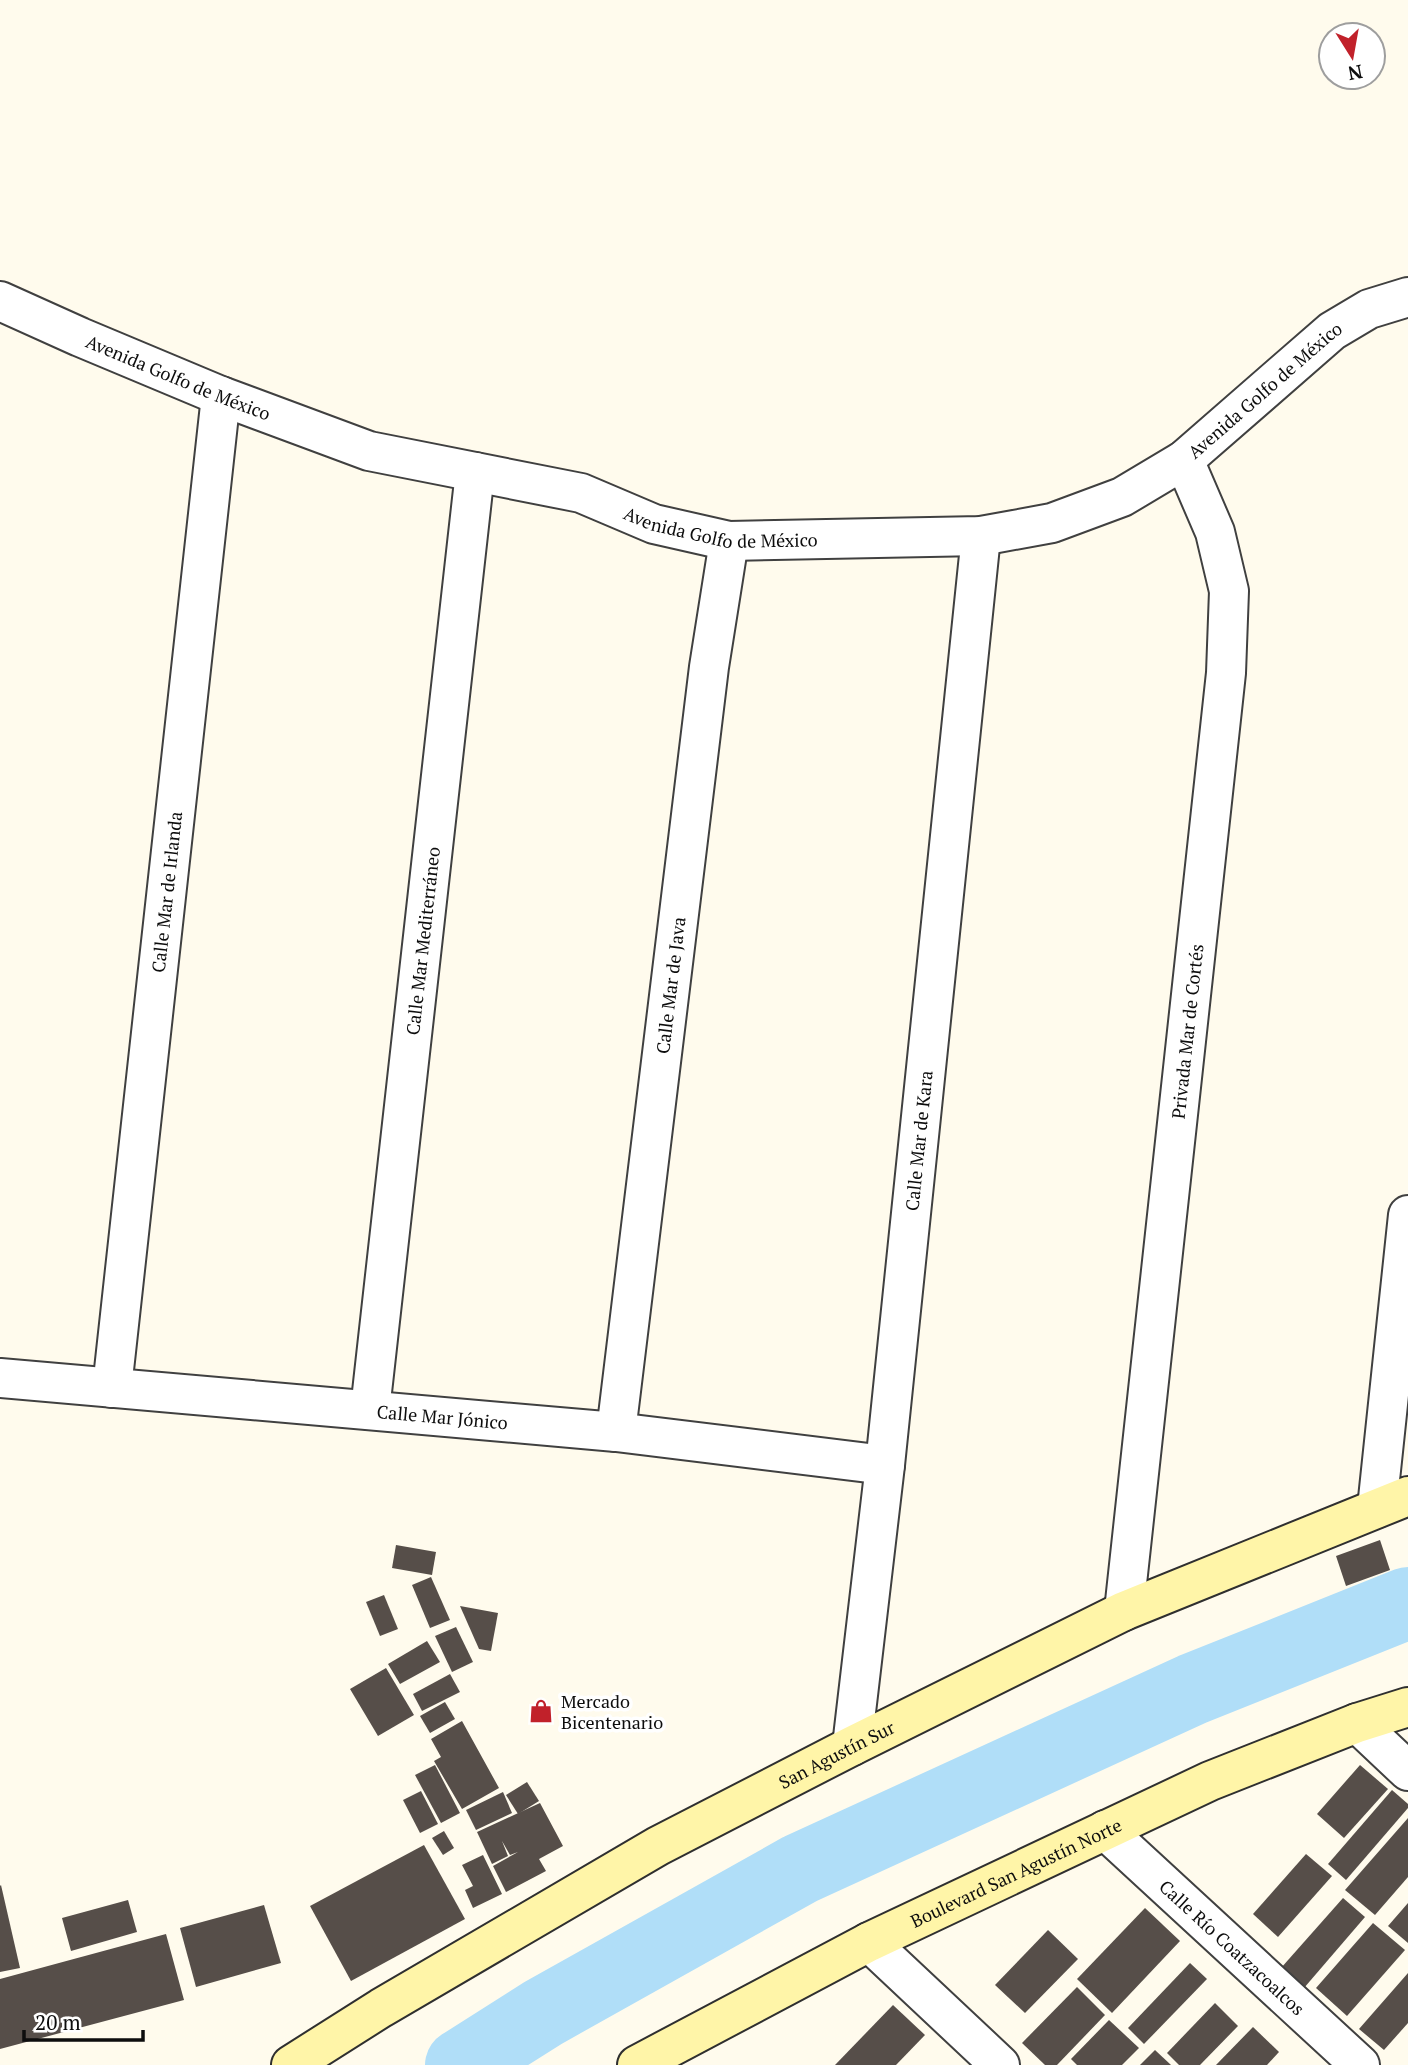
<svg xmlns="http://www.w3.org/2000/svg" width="1408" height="2065" font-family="'PT Serif',serif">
<rect width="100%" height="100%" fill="#fffbed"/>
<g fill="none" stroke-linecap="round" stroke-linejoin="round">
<!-- river -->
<polyline stroke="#b0def8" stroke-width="72" points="461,2065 543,2013 800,1869 1193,1689 1408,1603"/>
</g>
<!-- building -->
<g fill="#564e49">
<polygon points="1380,1540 1390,1570 1346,1586 1336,1556"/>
<polygon points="396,1545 436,1552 432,1575 392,1568"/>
<polygon points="431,1577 450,1620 430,1628 412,1585"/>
<polygon points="384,1595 398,1629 380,1636 366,1602"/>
<polygon points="460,1606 498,1613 491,1651 479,1649"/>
<polygon points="456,1627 473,1662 452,1672 435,1636"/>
<polygon points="427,1641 440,1662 400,1684 388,1664"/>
<polygon points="386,1668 414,1715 378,1736 350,1689"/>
<polygon points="450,1674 460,1692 422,1711 413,1694"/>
<polygon points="445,1702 455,1719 430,1733 420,1716"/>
<polygon points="462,1721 499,1788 462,1809 434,1761 441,1757 431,1739"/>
<polygon points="435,1765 460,1813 441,1823 415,1775"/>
<polygon points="1360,1765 1388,1789 1344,1838 1317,1814"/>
<polygon points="527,1782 539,1801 518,1814 506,1795"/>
<polygon points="1392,1790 1408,1804 1408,1808 1346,1880 1328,1864"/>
<polygon points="421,1791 438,1824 420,1833 403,1800"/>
<polygon points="503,1792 512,1813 476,1830 466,1810"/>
<polygon points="540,1803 563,1846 539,1859 546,1871 506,1892 493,1866 518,1852 510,1855 502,1841 508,1856 492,1864 477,1832"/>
<polygon points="1408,1818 1408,1877 1375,1915 1345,1890"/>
<polygon points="444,1831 454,1848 443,1855 432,1838"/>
<polygon points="424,1845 465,1919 351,1981 310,1906"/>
<polygon points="1306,1854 1332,1876 1278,1937 1253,1914"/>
<polygon points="483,1855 502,1894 473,1908 465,1890 473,1886 462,1865"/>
<polygon points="1,1885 20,1968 0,1972 0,1886"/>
<polygon points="1343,1898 1365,1917 1304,1988 1281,1968"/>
<polygon points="128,1900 137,1932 71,1951 62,1918"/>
<polygon points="1408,1903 1408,1943 1388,1926"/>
<polygon points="264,1905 281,1963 196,1987 180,1928"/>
<polygon points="1145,1908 1180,1941 1112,2013 1077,1979"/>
<polygon points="1373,1923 1405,1950 1347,2016 1316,1988"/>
<polygon points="1048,1930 1078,1959 1025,2013 995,1985"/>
<polygon points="166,1934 184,2000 0,2049 0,1979"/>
<polygon points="1190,1963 1207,1979 1144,2044 1128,2028"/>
<polygon points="1408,1973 1408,2023 1384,2050 1359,2029"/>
<polygon points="1077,1987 1105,2015 1057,2065 1045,2065 1022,2043"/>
<polygon points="1215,2003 1238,2026 1200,2065 1179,2065 1167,2053"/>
<polygon points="893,2005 925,2035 896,2065 835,2065"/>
<polygon points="1109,2020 1139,2048 1122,2065 1077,2065 1071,2059"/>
<polygon points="1253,2027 1279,2052 1267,2065 1216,2065"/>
<polygon points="1155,2050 1171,2065 1140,2065"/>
</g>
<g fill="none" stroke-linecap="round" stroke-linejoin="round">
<!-- street casing -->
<g stroke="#404040" stroke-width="42">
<g id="street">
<path id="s1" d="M0 301 80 337 221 396 369 451 581 493 654 524 729 541 981 536 1052 523 1122 497 1184 460 1332 331 1369 309 1408 297"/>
<path id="s2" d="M0 1378 616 1432 885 1465"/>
<path id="s3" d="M112 1388 221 396"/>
<path id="s4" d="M370 1410 475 472"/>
<path id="s5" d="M616 1432 709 667 729 541"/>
<polyline points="1377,1508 1408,1215"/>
<path id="s6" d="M1124 1611 1226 673 1229 591 1215 532 1184 460"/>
<polyline points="1357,1723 1408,1771"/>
<path id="s7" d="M852 1746 885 1465 981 536"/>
<path id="s8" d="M1105 1830 1360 2065"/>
<polyline points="869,1942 1000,2065"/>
</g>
</g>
<!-- secondary casing -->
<g stroke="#2f2f2f" stroke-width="42">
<g id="secondary">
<path id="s9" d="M291 2065 381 2008 658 1846 852 1746 1124 1611 1408 1496"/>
<path id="s10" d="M637 2065 869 1942 1210 1781 1357 1723 1408 1707"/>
</g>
</g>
<!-- street -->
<use href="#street" stroke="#fff" stroke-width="38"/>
<!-- secondary -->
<use href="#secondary" stroke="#fff5a8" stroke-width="38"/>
</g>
<!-- icons -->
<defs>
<g id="shop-bare" transform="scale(1.89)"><path d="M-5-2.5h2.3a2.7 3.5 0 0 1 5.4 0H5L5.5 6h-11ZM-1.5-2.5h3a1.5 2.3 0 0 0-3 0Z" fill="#c1212a" stroke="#fff" stroke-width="2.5" paint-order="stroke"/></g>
</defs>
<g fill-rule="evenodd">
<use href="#shop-bare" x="541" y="1711"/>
</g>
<g text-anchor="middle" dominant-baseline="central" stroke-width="7" stroke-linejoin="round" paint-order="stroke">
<!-- street labels -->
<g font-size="18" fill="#0d0d0d" stroke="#fff">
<text stroke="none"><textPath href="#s1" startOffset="194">Avenida Golfo de México</textPath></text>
<text stroke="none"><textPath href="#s1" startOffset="1349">Avenida Golfo de México</textPath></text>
<text stroke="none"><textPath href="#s1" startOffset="761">Avenida Golfo de México</textPath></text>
<text stroke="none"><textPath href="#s3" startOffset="499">Calle Mar de Irlanda</textPath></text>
<text stroke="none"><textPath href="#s4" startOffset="472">Calle Mar Mediterráneo</textPath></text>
<text stroke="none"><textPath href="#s5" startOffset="450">Calle Mar de Java</textPath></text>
<text stroke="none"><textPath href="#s6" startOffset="583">Privada Mar de Cortés</textPath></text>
<text stroke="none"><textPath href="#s7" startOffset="609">Calle Mar de Kara</textPath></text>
<text stroke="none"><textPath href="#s2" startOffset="444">Calle Mar Jónico</textPath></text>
<text stroke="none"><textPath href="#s9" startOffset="628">San Agustín Sur</textPath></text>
<text stroke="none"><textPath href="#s10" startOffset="425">Boulevard San Agustín Norte</textPath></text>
<text stroke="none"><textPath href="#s8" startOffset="173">Calle Río Coatzacoalcos</textPath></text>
</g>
<!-- poi labels -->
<g font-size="18" fill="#0d0d0d" stroke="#fff" text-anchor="start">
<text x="561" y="1701">Mercado<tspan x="561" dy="21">Bicentenario</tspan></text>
</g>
</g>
<!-- north arrow -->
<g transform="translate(1352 56) rotate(169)"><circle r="33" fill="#ffffff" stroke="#9e9e9e" stroke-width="2"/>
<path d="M0-5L12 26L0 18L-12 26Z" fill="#c1212a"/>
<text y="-10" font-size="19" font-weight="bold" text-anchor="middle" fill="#0d0d0d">N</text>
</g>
<!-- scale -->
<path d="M24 2030v10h119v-10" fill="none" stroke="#0d0d0d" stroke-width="3.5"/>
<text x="35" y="2030" font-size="21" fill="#0d0d0d" stroke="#ffffff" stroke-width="5" paint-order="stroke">20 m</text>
</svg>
